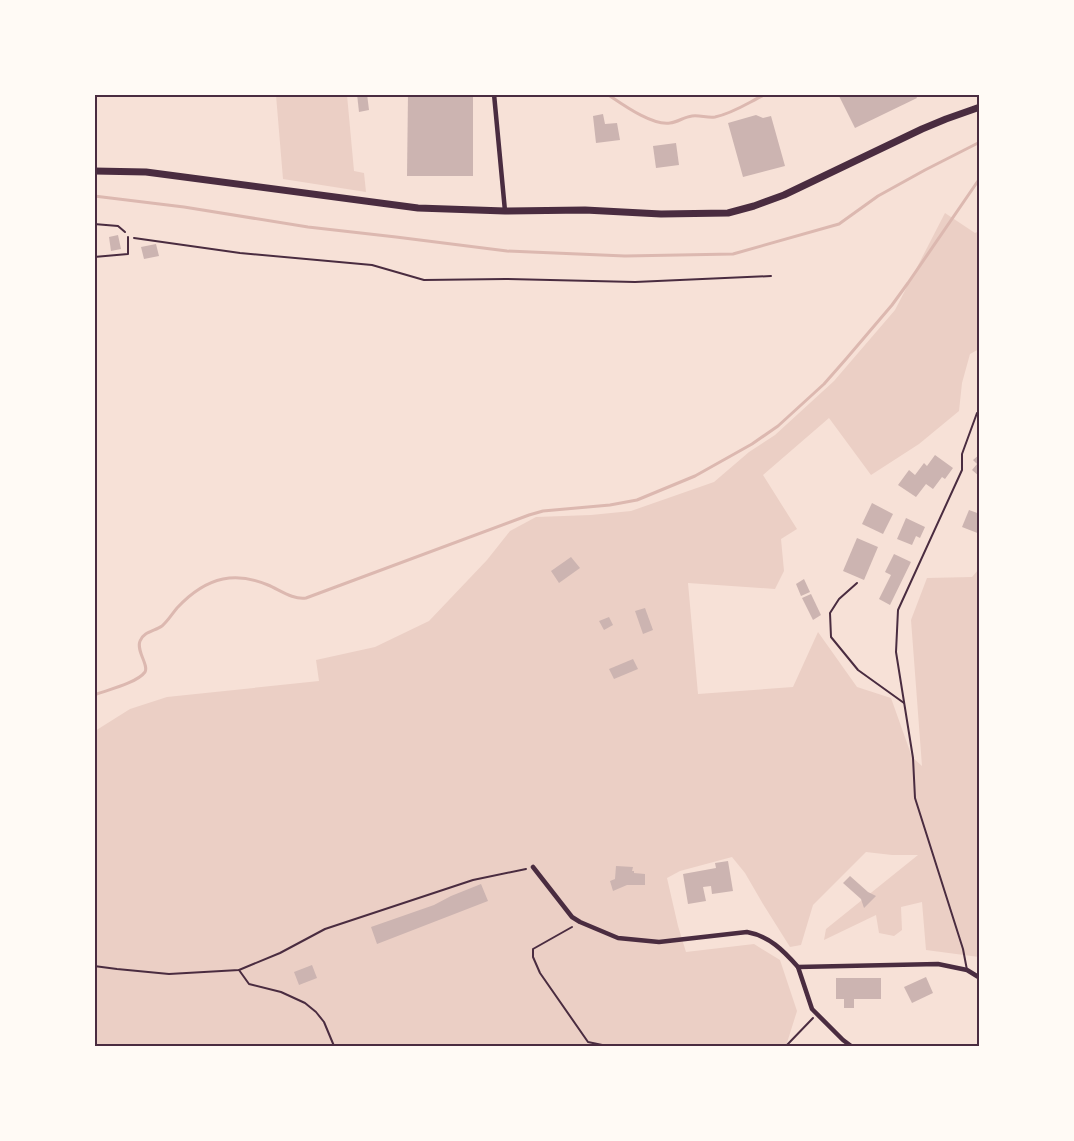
<svg xmlns="http://www.w3.org/2000/svg" width="1074" height="1141" font-family="Commissioner,sans-serif">
<rect width="100%" height="100%" fill="#f7e1d7"/>
<!-- green -->
<g fill="#ebcfc5">
<polygon points="276,95 347,95 354,171 364,173 366,192 283,179"/>
<polygon points="945,213 975,233 979,231 979,349 970,354 962,383 959,411 919,444 871,475 829,418 763,475 797,529 781,539 784,571 775,589 688,583 698,694 793,687 818,632 857,687 891,698 912,757 922,766 911,620 927,578 972,577 979,569 979,957 926,950 922,902 901,907 902,930 894,936 879,933 876,915 824,940 826,929 918,855 892,855 866,852 813,905 801,945 790,947 763,904 745,873 732,857 680,871 667,878 678,926 686,952 754,944 780,960 797,1011 786,1046 95,1046 95,731 130,709 167,697 319,681 316,660 375,647 429,621 487,560 510,531 536,517 591,515 631,511 714,482 749,452 775,435 834,381 895,310"/>
</g>
<g fill="none" stroke-linecap="round" stroke-linejoin="round">
<!-- stream -->
<g stroke="#dcb8b0" stroke-width="3">
<path d="M607 94C622 104 652 126 670 123 678 122 684 117 692 116 700 115 707 118 715 117 734 113 749 102 766 94"/>
<polyline points="94,196 184,207 308,227 396,237 507,251 625,256 733,254 839,224 878,196 925,170 980,142"/>
<path d="M94 695C107 690 137 683 145 672 149 665 136 651 140 641 143 632 155 631 162 626 168 621 172 614 177 608 190 594 204 583 223 579 238 576 254 579 268 585 280 590 293 600 306 598L529 515 543 511 610 505 637 500 695 476 752 444 778 426 824 384 846 359 892 305 908 283 980 178"/>
</g>
</g>
<!-- building -->
<g fill="#ccb4b1">
<polygon points="357,94 367,94 369,110 359,112"/>
<polygon points="408,94 473,94 473,176 407,176"/>
<polygon points="838,94 915,94 917,98 855,128"/>
<polygon points="603,114 605,124 617,123 620,140 596,143 593,116"/>
<polygon points="756,115 763,118 771,116 785,166 743,177 728,123"/>
<polygon points="676,143 679,165 656,168 653,146"/>
<polygon points="118,235 121,249 111,251 109,237"/>
<polygon points="156,244 159,256 144,259 141,247"/>
<polygon points="980,454 980,477 972,470 977,464 973,460"/>
<polygon points="935,455 953,468 945,479 942,477 933,489 926,484 916,497 898,485 909,470 915,475 924,463 927,466"/>
<polygon points="872,503 893,514 883,534 862,524"/>
<polygon points="969,510 980,514 980,534 962,527"/>
<polygon points="906,518 925,527 920,538 916,536 912,545 897,539"/>
<polygon points="857,538 878,547 864,580 843,571"/>
<polygon points="894,554 911,562 890,605 879,599 891,575 885,572"/>
<polygon points="571,557 580,568 559,583 551,571"/>
<polygon points="804,579 810,592 801,596 796,584"/>
<polygon points="811,594 821,615 813,620 802,598"/>
<polygon points="645,608 653,630 643,634 635,611"/>
<polygon points="609,617 613,625 604,630 599,621"/>
<polygon points="633,659 638,669 614,679 609,669"/>
<polygon points="728,861 733,891 712,894 711,886 703,887 706,901 688,904 683,874 716,868 715,863"/>
<polygon points="616,866 633,867 632,871 634,871 634,873 645,874 645,885 627,885 613,891 610,881 615,879"/>
<polygon points="850,876 868,892 876,896 864,908 861,899 843,883"/>
<polygon points="481,884 488,901 377,944 371,927 434,905 451,896"/>
<polygon points="312,965 317,978 299,985 294,972"/>
<polygon points="926,977 933,993 912,1003 904,987"/>
<polygon points="836,978 881,978 881,999 854,999 854,1008 844,1008 844,999 836,999"/>
</g>
<g fill="none" stroke-linecap="round" stroke-linejoin="round">
<!-- path -->
<g stroke="#4a2c40" stroke-width="2">
<polyline points="94,224 118,226 125,232"/>
<polyline points="134,238 240,253 372,265 424,280 506,279 635,282 771,276"/>
<polyline points="572,927 533,949 533,957 540,973 588,1042 607,1046"/>
<polyline points="94,966 117,969 169,974 239,970 280,953 325,929 473,880 526,869"/>
<polyline points="239,970 249,984 281,992 305,1003 316,1012 324,1022 334,1046"/>
<polyline points="786,1046 813,1018"/>
</g>
<!-- service -->
<g stroke="#4a2c40" stroke-width="2">
<polyline points="94,257 128,254 128,237"/>
<polyline points="857,583 839,599 830,613 831,637 858,670 904,703"/>
<polyline points="967,970 963,949 915,798 913,758 896,652 898,610 962,470 962,454 977,413 980,414"/>
</g>
<!-- minor -->
<g stroke="#4a2c40" stroke-width="4.5">
<polyline points="494,94 505,211"/>
<path d="M533 867 572 917 580 922 618 938 659 942 747 932C769 936 783 950 798 967L938 964 967 970 980 978"/>
<polyline points="798,967 812,1009 843,1040 851,1046"/>
</g>
<!-- secondary -->
<polyline stroke="#4a2c40" stroke-width="7" points="94,171 146,172 418,208 505,211 585,210 661,214 728,213 754,206 784,195 922,129 946,119 980,107"/>
</g>
<!-- border -->
<rect width="1074" height="1141" fill="none" stroke="#fffaf5" stroke-width="192"/>
<rect x="96" y="96" width="882" height="949" fill="none" stroke="#4a2c40" stroke-width="2"/>
</svg>
